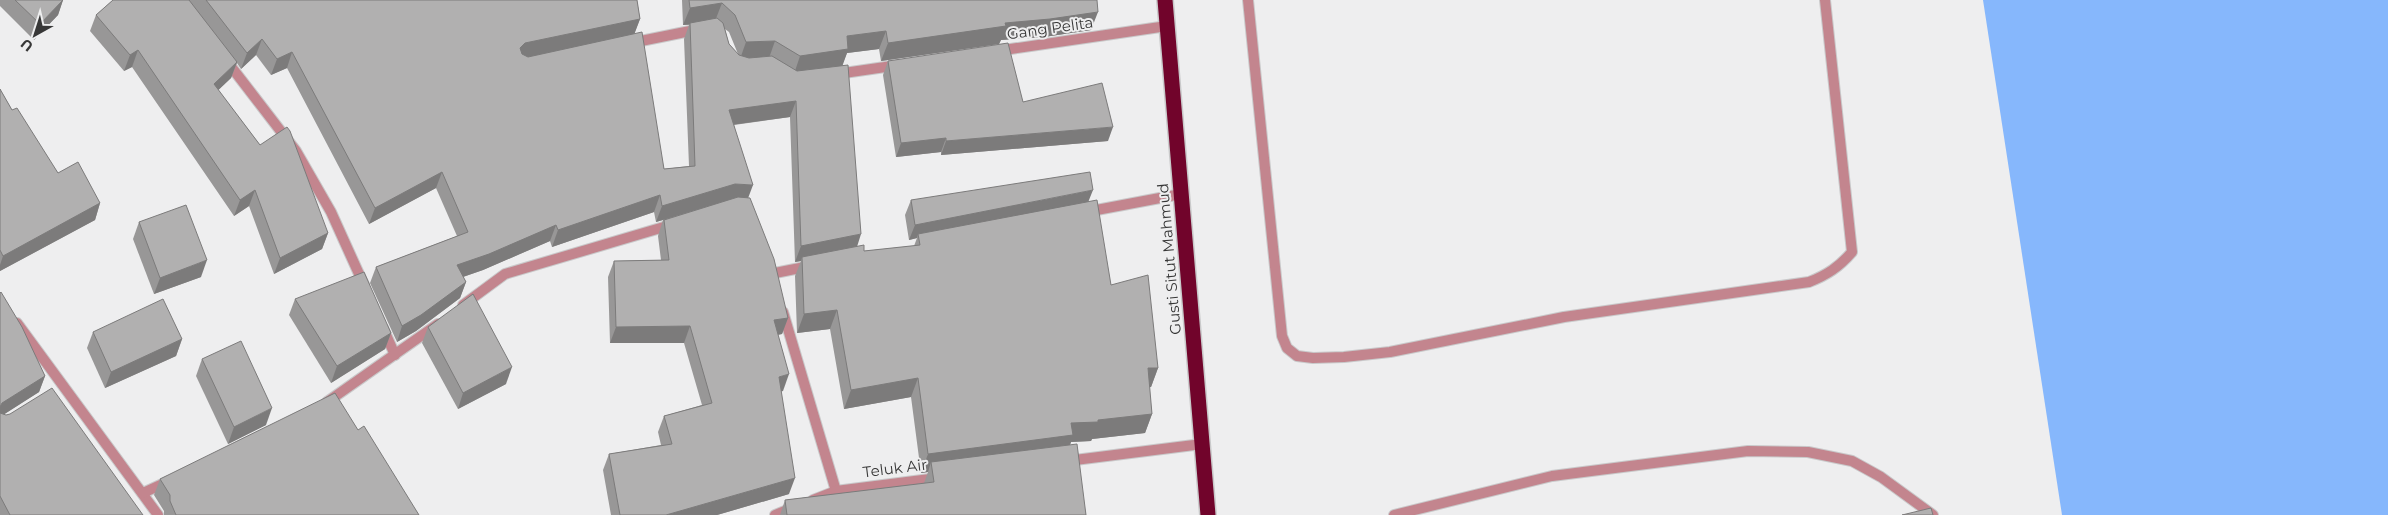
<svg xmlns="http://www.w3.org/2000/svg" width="2388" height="515" font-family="Montserrat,sans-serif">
<rect width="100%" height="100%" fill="#eeeeef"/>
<!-- water -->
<polygon fill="#86b7fc" points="1983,0 2388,0 2388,515 2062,515"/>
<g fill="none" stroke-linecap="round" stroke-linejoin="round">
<!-- lane casing -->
<g stroke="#c9c9ca" stroke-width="12">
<g id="lane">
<path d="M1248 0 1282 336 1287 348 1297 356 1313 358 1344 357 1390 352 1564 317 1809 282C1827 275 1839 267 1852 252L1825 0"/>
<polyline points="1394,515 1552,476 1748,451 1808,452 1852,461 1881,477 1933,515"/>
</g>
</g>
<!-- street casing -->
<g stroke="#c9c9ca" stroke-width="12">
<g id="street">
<polyline points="631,43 700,29"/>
<polyline points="997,51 1167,26"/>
<polyline points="226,60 296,151 331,212 364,285"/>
<polyline points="837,74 899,65"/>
<polyline points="1086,212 1181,194"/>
<polyline points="775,273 810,266"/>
<polyline points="463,305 505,274 674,224"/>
<polyline points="783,312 836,491"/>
<polyline points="17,323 158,515"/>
<polyline points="383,328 395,355"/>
<polyline points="327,402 438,324"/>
<polyline points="1067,461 1202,444"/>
<polyline points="143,493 169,481"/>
<polyline points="813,500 836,491 938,478"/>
<polyline points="775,515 792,508"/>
</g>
</g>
<!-- highway casing -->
<g stroke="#c9c9ca" stroke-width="18">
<polyline id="highway" points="1165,0 1208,515"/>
</g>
<!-- lane -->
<use href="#lane" stroke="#c3858e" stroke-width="10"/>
<!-- street -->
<use href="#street" stroke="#c3858e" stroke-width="10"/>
<!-- highway -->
<use href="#highway" stroke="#71042b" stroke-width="15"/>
</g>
<!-- wall -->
<g fill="#989797" fill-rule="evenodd">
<polygon points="0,0 63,0 58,15 34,40 0,6"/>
<path d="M113 0H637L640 19 634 34 664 169 689 166 684 39 689 25H683L682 0H1097L1091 30 1044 37 1001 40 999 44 881 61 879 49 847 53 842 65 857 246 864 251 914 246 917 238 909 240 905 215 911 200 1089 201 1111 285 1158 368 1151 387H1149L1152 414 1145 433 1092 439 1091 441 1071 442 1070 445 1086 515H780L785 500 924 483 928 472 921 473 911 397 844 409 830 329 797 333 795 276 801 261 795 262 790 117 734 125 748 198 788 318 782 334 778 335 783 391H781L789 494 717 515H611L603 470 609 454 661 445 658 432 664 416 702 405 684 343H610L608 277 614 261 661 260 658 236 663 220 656 222 654 212 552 247 550 241 483 270 463 277 466 282 460 298 416 331 397 342 370 283 376 267 457 236 436 188 369 224 287 68 271 75 256 55 241 69 237 63 231 78 218 90 260 145 328 233 322 249 274 274 249 206 234 216 132 67 124 71 90 31 96 15ZM725 29 729 32 738 54 729 44Z"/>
<polygon points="888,61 1023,102 1108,141 941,155 941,152 896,157 883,75"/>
<polygon points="0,89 12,110 58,173 100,203 95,220 0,271"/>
<polygon points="139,222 201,277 154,294 133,239"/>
<polygon points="0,293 45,376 39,392 4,414 143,515 0,515"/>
<polygon points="295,299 391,333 385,349 331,383 289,315"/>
<polygon points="428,327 506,384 458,409 422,343"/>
<polygon points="93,332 182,339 176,356 105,388 87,348"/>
<polygon points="202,359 266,425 228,444 196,376"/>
<polygon points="358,430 419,515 164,515 164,511 154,495 160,479"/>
</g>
<!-- shaded-wall -->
<g fill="#7c7b7b">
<polygon points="63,0 58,15 34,40 40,24"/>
<polygon points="722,3 715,21 683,25 690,8"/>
<polygon points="1098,12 1091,30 1044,37 1001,40 999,44 881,61 888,43 1005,23"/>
<polygon points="640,19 634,35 519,59 520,48 525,43"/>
<polygon points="886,31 879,49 847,53 842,67 794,74 800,56 847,36"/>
<polygon points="262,39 256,55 241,69 247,53"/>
<polygon points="775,41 769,58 740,59 746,42"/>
<polygon points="138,50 132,67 124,71 130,55"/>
<polygon points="292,52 287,68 271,75 277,59"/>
<polygon points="237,62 231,78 208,100 214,84"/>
<polygon points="796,101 790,117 723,126 729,110"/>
<polygon points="1113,127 1108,141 941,155 946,141"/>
<polygon points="946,138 941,152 896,157 901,143"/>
<polygon points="442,172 436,188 369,224 375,208"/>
<polygon points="735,184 753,185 747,201 729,200 656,222 662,206"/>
<polygon points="255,190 249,206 234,216 240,200"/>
<polygon points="1093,190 1087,205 918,234 917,238 909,240 915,225"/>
<polygon points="660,195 654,212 552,247 558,230"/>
<polygon points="100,203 95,220 0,271 0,265 3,256"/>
<polygon points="556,225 550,241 483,270 451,281 457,265"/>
<polygon points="328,233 322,249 274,274 280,258"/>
<polygon points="861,234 856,250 802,257 801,261 795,262 801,246"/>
<polygon points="207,260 201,277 154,294 160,278"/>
<polygon points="466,282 460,298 416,331 397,342 402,326"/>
<polygon points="837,310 830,329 797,333 804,314"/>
<polygon points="788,318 782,334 768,336 774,320"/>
<polygon points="690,326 684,343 610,343 616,327"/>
<polygon points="391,333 385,349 331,383 337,366"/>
<polygon points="182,339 176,356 105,388 111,372"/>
<polygon points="512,367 506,384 458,409 463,393"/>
<polygon points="1148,368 1158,368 1151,387 1141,388"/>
<polygon points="789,374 783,391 773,394 779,377"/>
<polygon points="45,376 39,392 0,417 0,407 2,403"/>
<polygon points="918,378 911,397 844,409 851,390"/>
<polygon points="272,408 266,425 228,444 234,427"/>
<polygon points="1152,414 1145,433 1092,439 1091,441 1071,442 1066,455 931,462 928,472 921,473 928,454 1071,423"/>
<polygon points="795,478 789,494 717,515 666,515"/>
</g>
<!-- building -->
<g fill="#b1b0b0" stroke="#7c7b7b">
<polygon points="15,0 63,0 40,24"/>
<polygon points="113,0 189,0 237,62 214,84 260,145 287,127 290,131 328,233 280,258 255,190 240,200 138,50 130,55 96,15"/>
<polygon points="206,0 637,0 640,19 525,43 520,48 522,54 528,57 642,32 664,169 695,166 690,23 717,18 723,23 729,44 739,55 749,58 772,56 797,71 848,65 861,234 801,246 796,101 729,110 753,185 735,184 662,206 660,195 558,230 556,225 489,254 457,265 466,282 421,315 402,326 376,267 468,232 442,172 375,208 292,52 277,59 262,39 247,53"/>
<polygon points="689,0 1097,0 1098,12 1050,19 1005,23 1006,26 888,43 886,31 847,36 848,49 800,56 775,41 746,42 735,15 722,3 690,8"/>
<polygon points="1008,43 1023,102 1102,83 1113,127 946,141 946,138 901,143 888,61"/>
<polygon points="0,89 12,110 17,108 58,173 78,162 100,203 3,256 0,250"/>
<polygon points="1090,172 1093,190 915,225 911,200"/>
<polygon points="738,197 750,198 774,259 788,318 774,320 789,374 779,377 795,478 666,515 620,515 609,454 672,444 664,416 712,403 690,326 616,327 614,261 669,260 664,220"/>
<polygon points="1097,200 1111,285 1148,275 1158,368 1148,368 1152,414 1098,420 1098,422 1071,423 1073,435 928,454 918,378 851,390 837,310 804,314 802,257 864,245 864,251 920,245 918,234"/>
<polygon points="186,205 207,260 160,278 139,222"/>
<polygon points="364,272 391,333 337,366 295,299"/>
<polygon points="1,292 22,327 45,376 2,403 0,407 0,293"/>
<polygon points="473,294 512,367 463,393 428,327"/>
<polygon points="163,299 182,339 111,372 93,332"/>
<polygon points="241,341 272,408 234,427 202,359"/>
<polygon points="52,388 143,515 10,515 0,496 0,411 0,413 6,415 10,414"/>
<polygon points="335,393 358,430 364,426 419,515 176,515 170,501 170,495 160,479"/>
<polygon points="1077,444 1086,515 787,515 785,500 934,482 931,462"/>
<polygon points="1931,508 1933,515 1902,515"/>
</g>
<g text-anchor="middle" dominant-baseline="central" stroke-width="4" stroke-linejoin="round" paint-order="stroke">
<!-- street labels -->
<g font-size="15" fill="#373737" stroke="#eeeeef">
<text transform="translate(1050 28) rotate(-8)">Gang Pelita</text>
<text transform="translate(1169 259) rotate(-95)">Gusti Situt Mahmud</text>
<text transform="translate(895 468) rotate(-7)">Teluk Air</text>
</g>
</g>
<!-- north arrow -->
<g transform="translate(35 35) rotate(219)" stroke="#eeeeef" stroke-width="4" paint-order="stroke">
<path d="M0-4L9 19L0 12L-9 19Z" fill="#373737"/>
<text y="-8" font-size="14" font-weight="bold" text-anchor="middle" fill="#373737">U</text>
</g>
</svg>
